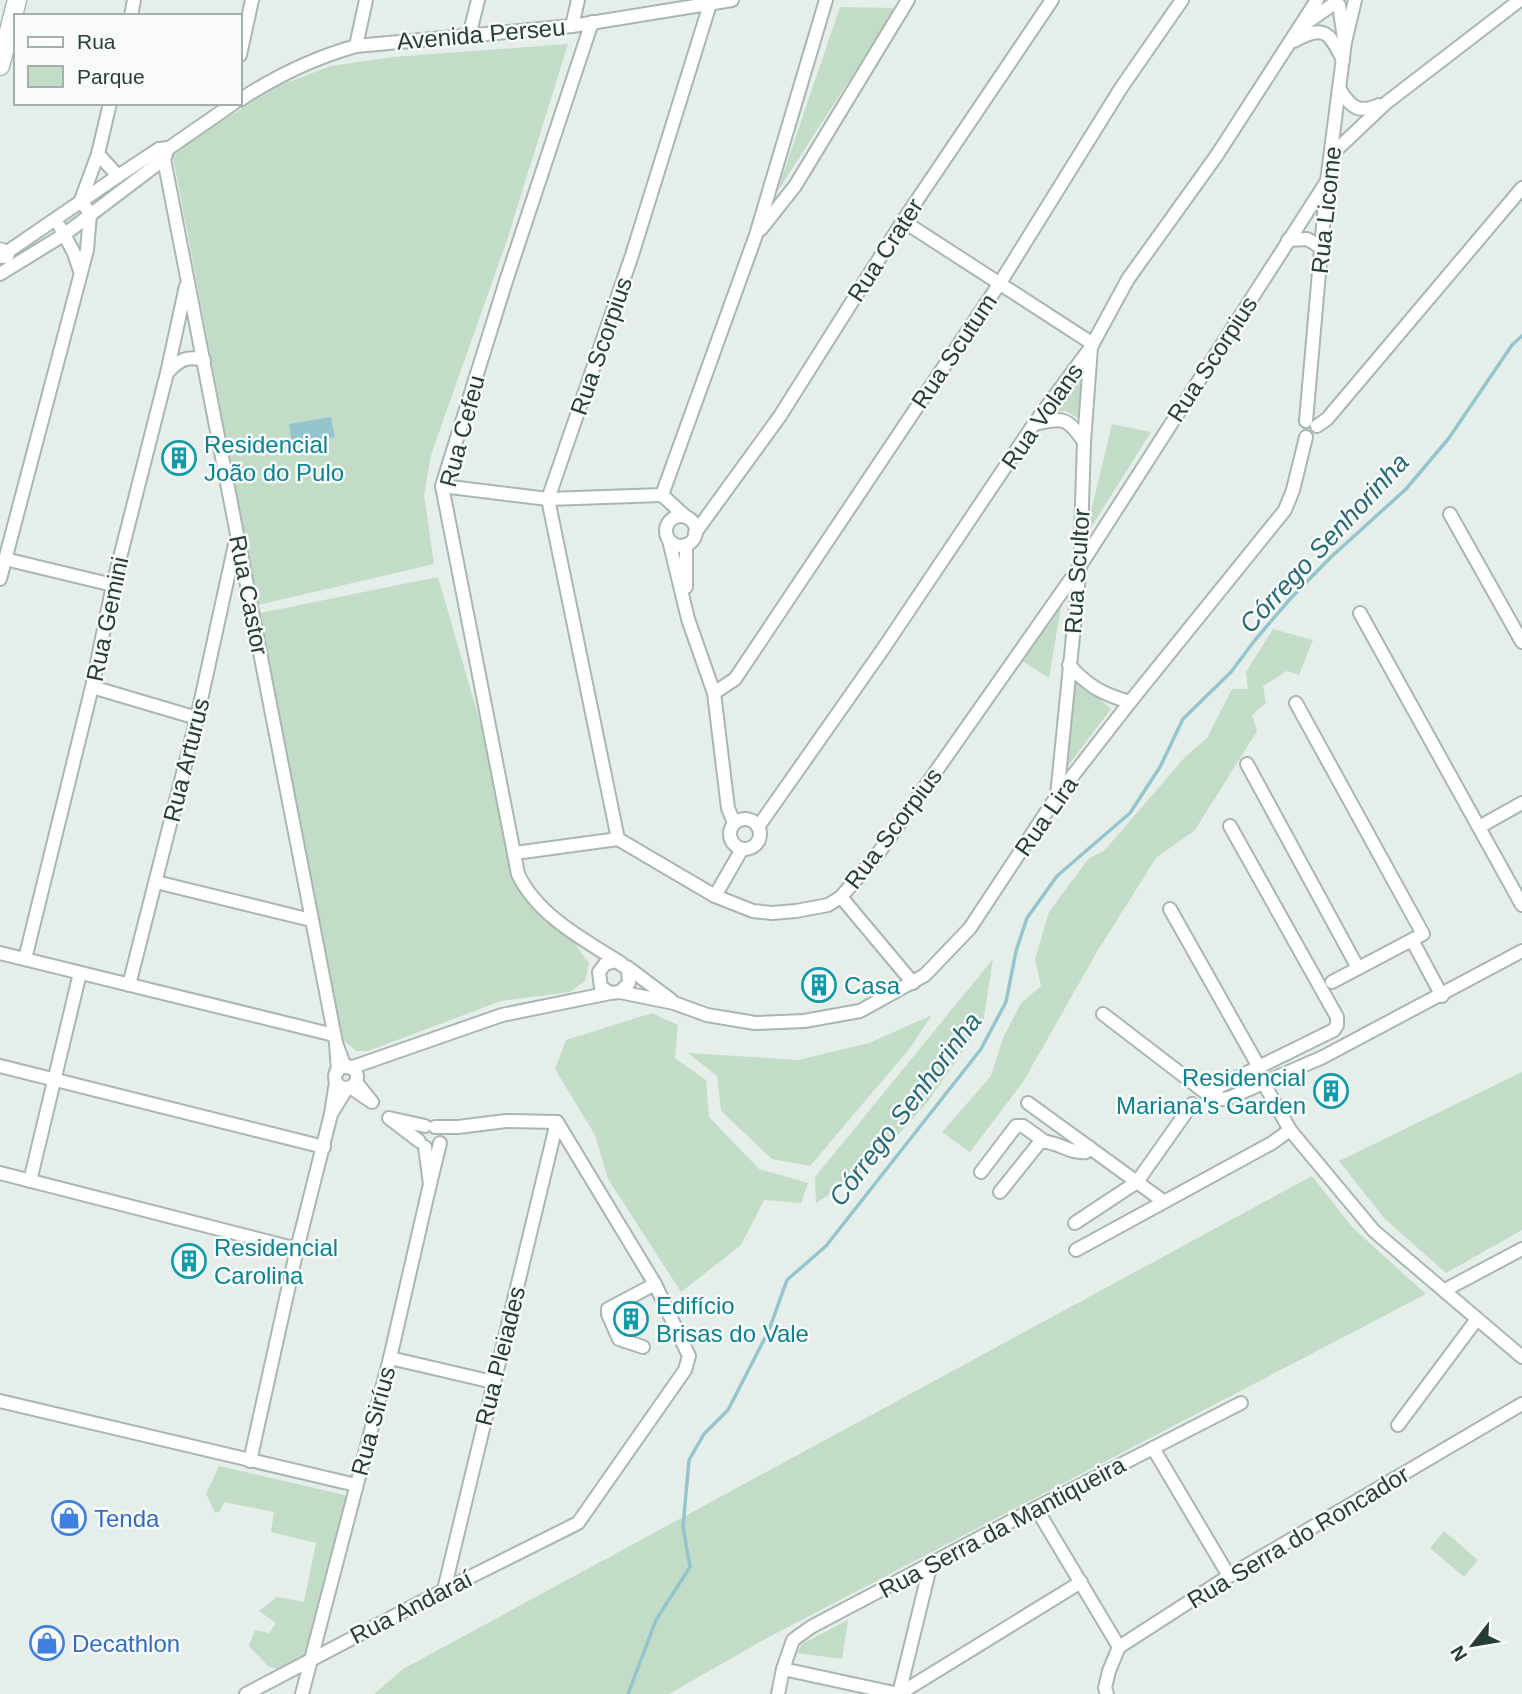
<svg xmlns="http://www.w3.org/2000/svg" width="1522" height="1694" font-family="Helvetica,sans-serif">
<rect width="100%" height="100%" fill="#e6eeea"/>
<!-- green -->
<g fill="#c2dcc8">
<polygon points="840,7 896,8 777,192"/>
<polygon points="568,44 507,240 431,455 424,495 434,564 258,605 172,152 278,86 331,66 393,57"/>
<polygon points="1082,366 1079,419 1066,411 1049,412"/>
<polygon points="1112,424 1151,432 1085,537"/>
<path d="M438 577 482 729 512 876C527 910 535 906 561 928 572 937 580 952 589 963L585 981 570 992 501 1001 368 1051H356L343 1040 260 613Z"/>
<polygon points="1063,594 1049,678 1022,661"/>
<polygon points="1273,629 1313,640 1299,675 1287,671 1263,686 1266,703 1252,715 1257,731 1195,830 1156,858 1098,950 1023,1082 970,1152 942,1132 991,1076 1003,1038 1021,1003 1041,986 1035,959 1049,912 1089,858 1104,851 1185,757 1207,738 1232,689 1248,689 1246,672"/>
<polygon points="1073,677 1111,709 1064,771"/>
<polygon points="993,959 983,1022 929,1100 868,1169 816,1203 815,1177"/>
<polygon points="652,1013 678,1025 675,1058 706,1080 709,1117 759,1169 808,1183 801,1203 764,1200 741,1245 681,1292 608,1179 595,1135 555,1069 566,1040"/>
<polygon points="932,1015 910,1048 810,1166 772,1159 721,1111 717,1076 688,1053 798,1060 869,1043"/>
<polygon points="1522,1072 1522,1230 1446,1273 1385,1219 1339,1161"/>
<polygon points="1312,1176 1353,1228 1426,1294 769,1637 669,1694 374,1694 403,1669"/>
<polygon points="219,1466 349,1496 309,1655 282,1671 268,1666 249,1646 255,1630 269,1633 276,1623 259,1611 277,1597 304,1602 316,1543 271,1532 274,1512 224,1502 220,1511 215,1513 206,1494"/>
<polygon points="1444,1531 1478,1560 1464,1577 1430,1548"/>
<polygon points="848,1620 842,1659 797,1653 802,1644"/>
</g>
<!-- water -->
<polygon fill="#95c5cc" points="331,417 335,437 292,444 289,424"/>
<g fill="none" stroke-linecap="round" stroke-linejoin="round">
<!-- stream -->
<polyline stroke="#95c5cc" stroke-width="3.5" points="628,1694 656,1620 690,1567 683,1527 689,1460 704,1434 728,1410 769,1330 787,1280 826,1246 981,1049 1006,1002 1016,951 1027,918 1057,876 1130,813 1160,767 1183,719 1231,672 1255,640 1290,599 1330,558 1406,489 1449,438 1512,345 1522,336"/>
<!-- minor casing -->
<g stroke="#a9b6b1" stroke-width="16">
<g id="minor">
<polyline points="710,4 632,255 548,499 618,839 715,896 753,911 772,913 796,911 828,905 841,897 880,851 1080,566 1327,181"/>
<polyline points="1339,5 1344,38"/>
<polyline points="131,16 134,0"/>
<path d="M592 22 506 281 442 486 518 874C537 915 584 940 621 963"/>
<polyline points="1306,23 1335,3"/>
<polyline points="572,26 578,0"/>
<polyline points="469,36 478,0"/>
<path d="M1294 41C1324 24 1329 32 1343 60"/>
<polyline points="356,46 366,0"/>
<polyline points="240,55 252,0"/>
<path d="M1340 90C1351 107 1358 114 1379 105"/>
<path d="M240 100C276 76 314 58 356 46L572 26 732 0"/>
<polyline points="110,103 98,154 118,176"/>
<polyline points="159,149 164,159 336,1043"/>
<polyline points="1331,155 1386,103 1520,0"/>
<polyline points="903,221 1093,344"/>
<polyline points="60,227 74,253 80,271"/>
<polyline points="761,229 795,186 908,0"/>
<polyline points="1288,240 1307,239 1321,247"/>
<polyline points="0,257 118,176 159,149 169,148 234,103"/>
<polyline points="0,274 65,234 164,159 166,154"/>
<path d="M167 373C179 360 187 355 204 360"/>
<polyline points="1306,421 1327,181 1345,42 1355,0"/>
<path d="M1034 424C1063 417 1067 417 1084 442"/>
<polyline points="1317,426 1327,419 1522,188"/>
<polyline points="442,486 548,499 662,495"/>
<polyline points="662,495 756,235 826,0"/>
<polyline points="662,495 686,517"/>
<polyline points="1450,514 1522,642"/>
<circle cx="681" cy="531" r="15"/>
<polyline points="695,533 780,416 903,221 1052,0"/>
<polyline points="669,540 688,619 714,693 728,808 734,823"/>
<polyline points="5,559 113,585"/>
<polyline points="0,579 87,250 90,214 81,200 98,154"/>
<polyline points="686,587 686,545"/>
<polyline points="1360,613 1522,905"/>
<path d="M1069 665C1088 686 1102 694 1130 702"/>
<polyline points="92,687 197,718"/>
<polyline points="714,693 735,679 1000,283 1121,88 1182,0"/>
<polyline points="1296,703 1423,934 1332,982"/>
<polyline points="1247,764 1358,968"/>
<polyline points="1057,796 1080,566 1084,442 1091,347"/>
<circle cx="745" cy="834" r="15"/>
<polyline points="758,827 883,649 1034,424 1091,347 1128,279 1217,155 1317,0"/>
<polyline points="1479,827 1522,803"/>
<polyline points="515,853 618,839"/>
<polyline points="156,882 311,920"/>
<polyline points="715,896 742,849"/>
<polyline points="841,897 913,983"/>
<polyline points="1170,909 1259,1067"/>
<polyline points="1412,940 1442,996"/>
<polyline points="0,953 334,1035"/>
<polyline points="25,959 92,687 113,585 167,373 186,286"/>
<polyline points="627,967 671,1000"/>
<polyline points="129,985 197,718 236,540"/>
<polyline points="620,992 629,983 628,969 616,961 605,964 599,972 601,987 610,993 620,992 674,1003 707,1015 755,1023 804,1021 860,1011 925,975 970,928 1057,796 1130,702 1285,510 1293,490 1306,437"/>
<polyline points="1103,1014 1206,1093 1223,1099 1229,1098 1323,1057 1522,951"/>
<polyline points="0,1066 324,1147"/>
<circle cx="346" cy="1077" r="11"/>
<polyline points="350,1068 502,1015 610,993"/>
<polyline points="338,1071 336,1043 345,1067"/>
<polyline points="336,1082 331,1114 347,1088"/>
<polyline points="1263,1082 1290,1130 1374,1231 1522,1357"/>
<polyline points="350,1087 372,1102 356,1082"/>
<polyline points="1206,1093 1334,1030 1337,1025 1337,1017 1230,826"/>
<polyline points="1028,1103 1163,1201"/>
<polyline points="419,1141 389,1118 425,1126"/>
<polyline points="425,1147 430,1184 440,1143"/>
<polyline points="981,1172 1016,1126 1023,1126 1044,1141"/>
<polyline points="0,1173 297,1249"/>
<polyline points="30,1181 80,973"/>
<path d="M1000 1192 1040 1142C1056 1140 1069 1154 1086 1152L1089 1147"/>
<polyline points="1075,1223 1137,1182 1192,1104"/>
<polyline points="1076,1250 1272,1143 1290,1130"/>
<polyline points="1445,1290 1522,1249"/>
<polyline points="643,1347 619,1339 608,1314 608,1309 655,1284"/>
<polyline points="390,1358 493,1382"/>
<polyline points="0,1401 356,1485"/>
<polyline points="1398,1425 1477,1319"/>
<polyline points="1153,1448 1229,1576"/>
<polyline points="250,1461 297,1249 331,1114"/>
<polyline points="1036,1508 1119,1647"/>
<polyline points="444,1590 557,1122"/>
<polyline points="783,1669 899,1694"/>
<polyline points="246,1694 444,1590 578,1523 685,1370 689,1356 655,1284 557,1122 506,1121 458,1127 435,1127"/>
<polyline points="302,1694 390,1358 430,1184"/>
<polyline points="778,1694 783,1669 793,1640 811,1627 1036,1508 1241,1403"/>
<polyline points="899,1694 1081,1582"/>
<polyline points="899,1694 931,1563"/>
<polyline points="1107,1694 1105,1688 1109,1671 1119,1647 1229,1576 1522,1404"/>
</g>
</g>
<!-- secondary casing -->
<g stroke="#a6b8b1" stroke-width="21">
<g id="secondary">
<polyline points="0,66 17,0"/>
<polyline points="0,252 5,254"/>
</g>
</g>
<!-- minor -->
<use href="#minor" stroke="#fff" stroke-width="12"/>
<!-- secondary -->
<use href="#secondary" stroke="#fff" stroke-width="18"/>
</g>
<!-- icons -->
<defs>
<g id="building-ring" transform="scale(1.75)"><circle r="9.5" fill="#f7faf8" stroke="#0f9aa8" stroke-width="1.5"/><path d="M-4-6H4V6H1V3H-1V6H-4ZM-2.5-4.3h1.7v1.8h-1.7ZM.8-4.3h1.7v1.8H.8ZM-2.5-1h1.7V.8h-1.7ZM.8-1h1.7V.8H.8Z" fill="#0f9aa8"/></g>
<g id="shop-ring" transform="scale(1.75)"><circle r="9.5" fill="#f7faf8" stroke="#3f7fe0" stroke-width="1.5"/><path d="M-5-2.5h2.3a2.7 3.5 0 0 1 5.4 0H5L5.5 6h-11ZM-1.5-2.5h3a1.5 2.3 0 0 0-3 0Z" fill="#3f7fe0"/></g>
</defs>
<g fill-rule="evenodd">
<use href="#building-ring" x="179" y="458"/>
<use href="#building-ring" x="819" y="985"/>
<use href="#building-ring" x="1331" y="1091"/>
<use href="#building-ring" x="189" y="1261"/>
<use href="#building-ring" x="631" y="1319"/>
<use href="#shop-ring" x="69" y="1518"/>
<use href="#shop-ring" x="47" y="1643"/>
</g>
<g text-anchor="middle" dominant-baseline="central" stroke-width="5" stroke-linejoin="round" paint-order="stroke">
<!-- street labels -->
<g font-size="24" fill="#273e37" stroke="#f7faf8">
<text transform="translate(481 34) rotate(-5)">Avenida Perseu</text>
<text transform="translate(1326 210) rotate(-84)">Rua Licome</text>
<text transform="translate(885 250) rotate(-57)">Rua Crater</text>
<text transform="translate(601 346) rotate(-71)">Rua Scorpius</text>
<text transform="translate(954 351) rotate(-56)">Rua Scutum</text>
<text transform="translate(1212 359) rotate(-57)">Rua Scorpius</text>
<text transform="translate(1042 416) rotate(-55)">Rua Volans</text>
<text transform="translate(462 431) rotate(-75)">Rua Cefeu</text>
<text transform="translate(1077 571) rotate(-86)">Rua Scultor</text>
<text transform="translate(249 595) rotate(79)">Rua Castor</text>
<text transform="translate(107 619) rotate(-78)">Rua Gemini</text>
<text transform="translate(186 760) rotate(-76)">Rua Arturus</text>
<text transform="translate(1046 816) rotate(-55)">Rua Lira</text>
<text transform="translate(893 828) rotate(-53)">Rua Scorpius</text>
<text transform="translate(500 1356) rotate(-76)">Rua Pleiades</text>
<text transform="translate(373 1421) rotate(-75)">Rua Siríus</text>
<text transform="translate(1002 1527) rotate(-28)">Rua Serra da Mantiqueira</text>
<text transform="translate(1298 1537) rotate(-31)">Rua Serra do Roncador</text>
<text transform="translate(411 1607) rotate(-27)">Rua Andaraí</text>
</g>
<!-- culture labels -->
<g font-size="24" fill="#0d838f" stroke="#f7faf8" text-anchor="start">
<text x="204" y="444">Residencial<tspan x="204" dy="28">João do Pulo</tspan></text>
<text x="844" y="985">Casa</text>
<text x="1306" y="1077" text-anchor="end">Residencial<tspan x="1306" dy="28">Mariana's Garden</tspan></text>
<text x="214" y="1247">Residencial<tspan x="214" dy="28">Carolina</tspan></text>
<text x="656" y="1305">Edifício<tspan x="656" dy="28">Brisas do Vale</tspan></text>
</g>
<!-- shop labels -->
<g font-size="24" fill="#366cbe" stroke="#f7faf8" text-anchor="start">
<text x="94" y="1518">Tenda</text>
<text x="72" y="1643">Decathlon</text>
</g>
<!-- water labels -->
<g font-size="26" font-style="italic" fill="#276974" stroke="#f7faf8">
<text transform="translate(1324 543) rotate(-47)">Córrego Senhorinha</text>
<text transform="translate(905 1109) rotate(-53)">Córrego Senhorinha</text>
</g>
</g>
<!-- legend -->
<rect x="14" y="14" width="228" height="91" fill="#f7faf8" stroke="#a4afab" stroke-width="2"/>
<rect x="28" y="37" width="35" height="10" fill="#ffffff" stroke="#a4afab" stroke-width="2"/>
<text x="77" y="49" font-size="21" fill="#273e37">Rua</text>
<rect x="28" y="66" width="35" height="21" fill="#c2dcc8" stroke="#a4afab" stroke-width="2"/>
<text x="77" y="84" font-size="21" fill="#273e37">Parque</text>
<!-- north arrow -->
<g transform="translate(1473 1645) rotate(239)" stroke="#f7faf8" stroke-width="5" paint-order="stroke">
<path d="M0-5L12 26L0 18L-12 26Z" fill="#273e37"/>
<text y="-10" font-size="19" font-weight="bold" text-anchor="middle" fill="#273e37">N</text>
</g>
</svg>
